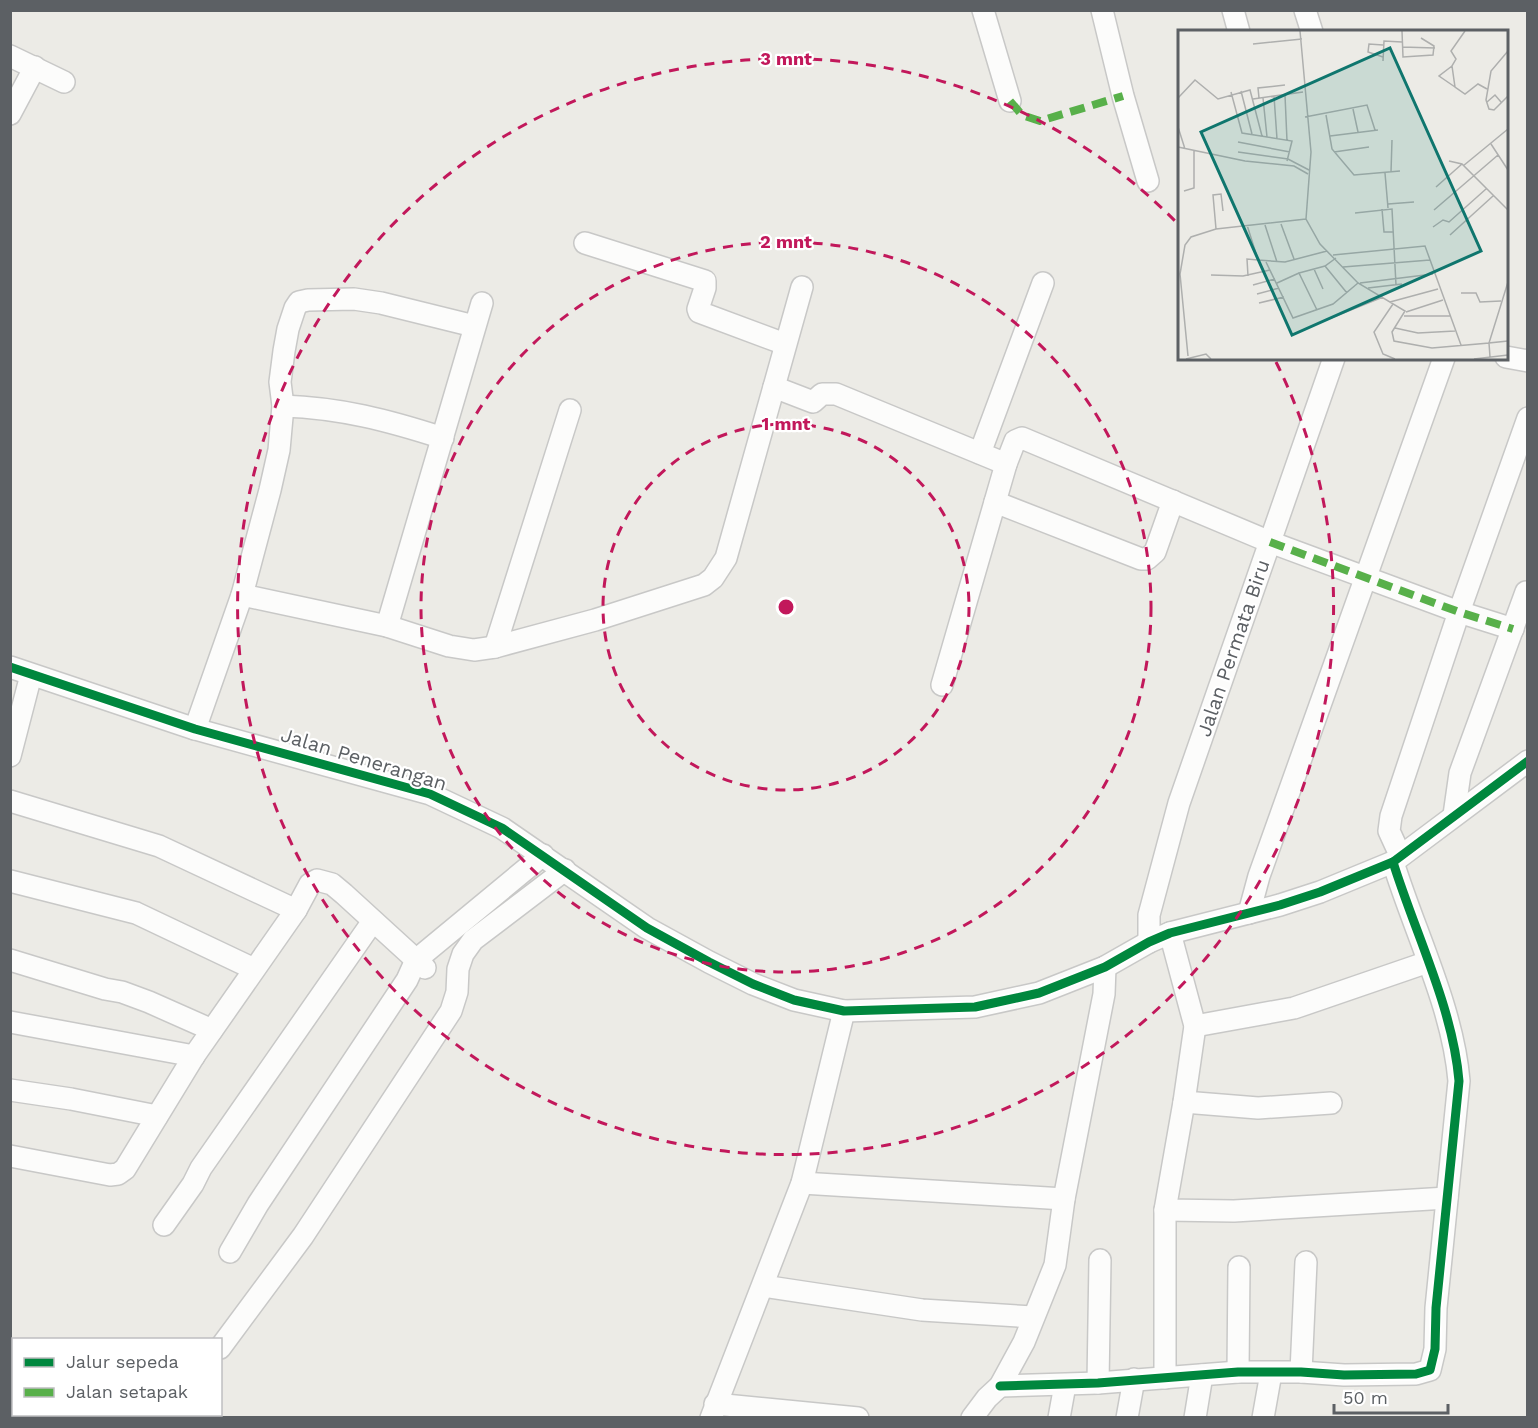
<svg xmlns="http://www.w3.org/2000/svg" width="1538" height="1428" font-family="'Work Sans',sans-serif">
<rect width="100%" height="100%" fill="#ecebe6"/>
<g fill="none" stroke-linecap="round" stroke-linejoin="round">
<!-- minor casing -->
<g stroke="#c8c8c7" stroke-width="24">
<g id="minor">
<polyline points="983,10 1010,101"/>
<polyline points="1102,10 1123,96 1148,181"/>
<polyline points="1233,10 1239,32"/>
<polyline points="1305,10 1312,32"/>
<polyline points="10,56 64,82"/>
<polyline points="10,114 35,67"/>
<polyline points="585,243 705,281 705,288 698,309 699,312 785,344"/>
<polyline points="1506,357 1528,361"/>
<polyline points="774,387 813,402 822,394 836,394 1006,464"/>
<path d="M283 406C341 408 387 420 443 438"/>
<polyline points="980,453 1043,283"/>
<polyline points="995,502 1141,559 1147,559 1155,552 1173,501"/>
<polyline points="242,595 387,626 449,646 474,650 495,647 595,620 704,585 713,578 726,558 802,287"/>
<polyline points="387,626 482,303"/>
<polyline points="495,647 570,410"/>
<polyline points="10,667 195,729 430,794 502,828 647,928 709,962 753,984 794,1000 844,1011 975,1007 1039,993 1105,967 1149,942 1170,933 1280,905 1320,892 1393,862 1528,761"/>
<polyline points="942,685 1006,464 1015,441 1022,438 1270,542 1459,612 1513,629"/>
<polyline points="195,729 242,595 270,490 279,450 283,406 280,382 284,351 288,329 295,308 299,302 308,300 354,299 381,303 474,326"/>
<polyline points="10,756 31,675"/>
<polyline points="10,801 159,846 296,910"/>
<polyline points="1454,815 1460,773 1526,592"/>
<polyline points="1400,855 1389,831 1391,816 1459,612 1528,418"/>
<polyline points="10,881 136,913 254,969"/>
<polyline points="1249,913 1259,876 1444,358"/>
<polyline points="1170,933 1195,1026 1184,1102 1165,1210 1234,1211 1447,1198"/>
<polyline points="1149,942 1149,915 1179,803 1334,358"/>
<polyline points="10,960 105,989 122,992 149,1002 212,1030"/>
<polyline points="10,1022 194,1056"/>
<polyline points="1195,1026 1294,1008 1428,962"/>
<polyline points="10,1090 71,1099 157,1116"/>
<polyline points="1184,1102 1258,1108 1331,1103"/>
<polyline points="10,1156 110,1175 118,1174 125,1169 194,1056 296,910 310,884 317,880 332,884 344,894 425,968"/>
<polyline points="802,1183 1064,1199"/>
<polyline points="1165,1210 1165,1378"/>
<polyline points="164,1225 193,1184 201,1168 373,921"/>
<polyline points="230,1252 258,1204 407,980 416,960 543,855"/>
<polyline points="763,1286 922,1310 1033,1317"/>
<polyline points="220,1348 303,1236 451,1011 457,992 458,969 463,954 473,940 565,870"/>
<polyline points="1238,1372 1239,1267"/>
<polyline points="1301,1372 1306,1262"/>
<polyline points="1098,1383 1100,1260"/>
<path d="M1000 1386 1098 1383 1238 1372H1301L1344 1375 1416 1374 1430 1370 1435 1349 1436 1308 1459 1081C1453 1008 1415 933 1393 862"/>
<polyline points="715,1404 858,1418"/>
<polyline points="174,1418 176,1414"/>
<polyline points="711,1418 802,1183 844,1011"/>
<polyline points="972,1418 987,1398 1000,1386 1024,1342 1055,1265 1064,1199 1104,994 1105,967"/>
<polyline points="1059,1418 1065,1385"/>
<polyline points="1127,1418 1134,1379"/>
<polyline points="1195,1418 1202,1375"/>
<polyline points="1263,1418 1271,1373"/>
</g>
</g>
<!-- minor -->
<use href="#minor" stroke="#fcfcfb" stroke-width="21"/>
<!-- quiet -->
<g stroke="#58b04a" stroke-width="8" stroke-dasharray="15 8" stroke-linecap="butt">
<polyline points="1010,101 1022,115 1040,121 1123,96"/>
<polyline points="1270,542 1459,612 1513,629"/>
</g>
<!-- cycleway casing -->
<g stroke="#fff" stroke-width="13">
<g id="cycleway">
<polyline points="10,667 195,729 430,794 502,828 647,928 709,962 753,984 794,1000 844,1011 975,1007 1039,993 1105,967 1149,942 1170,933 1280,905 1320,892 1393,862 1528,761"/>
<path d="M1000 1386 1098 1383 1238 1372H1301L1344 1375 1416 1374 1430 1370 1435 1349 1436 1308 1459 1081C1453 1008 1415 933 1393 862"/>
</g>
</g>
<!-- cycleway -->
<use href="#cycleway" stroke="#00873e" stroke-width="9"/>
</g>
<!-- distance rings -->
<g fill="none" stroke="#c2185b" stroke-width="3" stroke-dasharray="10 8">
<circle cx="786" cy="607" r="183"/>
<circle cx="786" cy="607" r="365"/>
<path d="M1276 362A548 548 0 1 1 1177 223"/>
</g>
<g text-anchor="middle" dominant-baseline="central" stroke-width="4.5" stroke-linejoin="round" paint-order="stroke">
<!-- street labels -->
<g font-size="20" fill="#5c6064" stroke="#fff">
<text transform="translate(1233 648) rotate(-71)">Jalan Permata Biru</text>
<text transform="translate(364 759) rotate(17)">Jalan Penerangan</text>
</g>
</g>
<!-- overview -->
<g transform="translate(1178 30)">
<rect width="330" height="330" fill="#ecebe6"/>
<path fill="none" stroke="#aeafae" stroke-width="1.5" d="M122 1 133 122 128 189 142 214 180 253 227 281 214 302 216 311 254 318 311 313 330 252M224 1 225 27 255 25 256 16 243 8M287 1 273 21 278 29 274 36 277 57 287 64 300 54 309 59M75 14 124 9M205 15 191 14 190 22 205 27M224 17 257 18M330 21 313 41 308 70 311 79 316 80 330 66M205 31 206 11 224 12M274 36 261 46 277 57M63 61 74 104M53 62 64 103 114 111 109 131M107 65 109 111M96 66 99 109M0 68 17 50 40 69 72 60 84 106M81 68 80 58 107 55M85 68 89 107M75 69 125 62M309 72 317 65 323 72M175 79 180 102M148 85 154 119 176 145 222 141M127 87 189 75 197 100M0 97 7 119M152 106 200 100M60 112 112 122M313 114 330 140M0 117 67 131 116 136 130 144M60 122 110 129 131 140M156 122 191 117M271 131 284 134 330 180M285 136 330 99M213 142 214 110M207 143 210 178M258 157 284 134M6 161 16 158V121M210 174 236 172M204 179 206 202H215M256 180 320 125M177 183 214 179 218 255M103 194 116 229M69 195 80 230 107 232 149 221M87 195 99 232M255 197 265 190 271 192 308 159M38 199 35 165 43 164 45 181M272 205 315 166M155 225 247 216 283 315M88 232 115 288 155 274 180 253M147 236 169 263M165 237 252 230M136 239 145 259M33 245 65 246 92 240M70 246 69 229 80 230M99 253 121 243M182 253 255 244M75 255 97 249M190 258 224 254M283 263H298L302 272 323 271M79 264 101 258M212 272 260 259M81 273 106 267M215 274 196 302 205 324 217 329M139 280 121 243 147 236 158 228M228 282 265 270M226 286H272M148 290 205 267M217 298 240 303 277 301M10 326 2 244 7 215 13 207 38 199 128 189M312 327 311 313 330 311M8 329 28 324 33 329M296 329 330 325"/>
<path fill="#0f766e" fill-opacity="0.15" stroke="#0f766e" stroke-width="3" d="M212 18 303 221 114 305 23 102Z"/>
<rect width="330" height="330" fill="none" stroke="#5c6064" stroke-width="3"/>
</g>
<circle cx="786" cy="607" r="9" fill="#c2185b" stroke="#fff" stroke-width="3"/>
<g font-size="18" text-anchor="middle" font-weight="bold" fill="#c2185b" stroke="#fff" stroke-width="4.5" stroke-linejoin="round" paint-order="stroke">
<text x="786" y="65">3 mnt</text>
<text x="786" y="248">2 mnt</text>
<text x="786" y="430">1 mnt</text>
</g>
<!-- border -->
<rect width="1538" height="1428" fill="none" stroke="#5c6064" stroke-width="24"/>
<!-- legend -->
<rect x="12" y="1338" width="210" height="78" fill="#ffffff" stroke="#bebfc1" stroke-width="1.5"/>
<rect x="24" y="1358" width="30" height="9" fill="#00873e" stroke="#bebfc1" stroke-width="1.5"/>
<text x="66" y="1368" font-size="18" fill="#5c6064">Jalur sepeda</text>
<rect x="24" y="1388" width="30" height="9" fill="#58b04a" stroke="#bebfc1" stroke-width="1.5"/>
<text x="66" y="1398" font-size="18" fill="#5c6064">Jalan setapak</text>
<!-- scale -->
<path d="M1334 1404v9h114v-9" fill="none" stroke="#5c6064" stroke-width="3"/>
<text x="1343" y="1404" font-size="18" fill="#5c6064" stroke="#ffffff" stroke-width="4.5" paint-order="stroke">50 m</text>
</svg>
